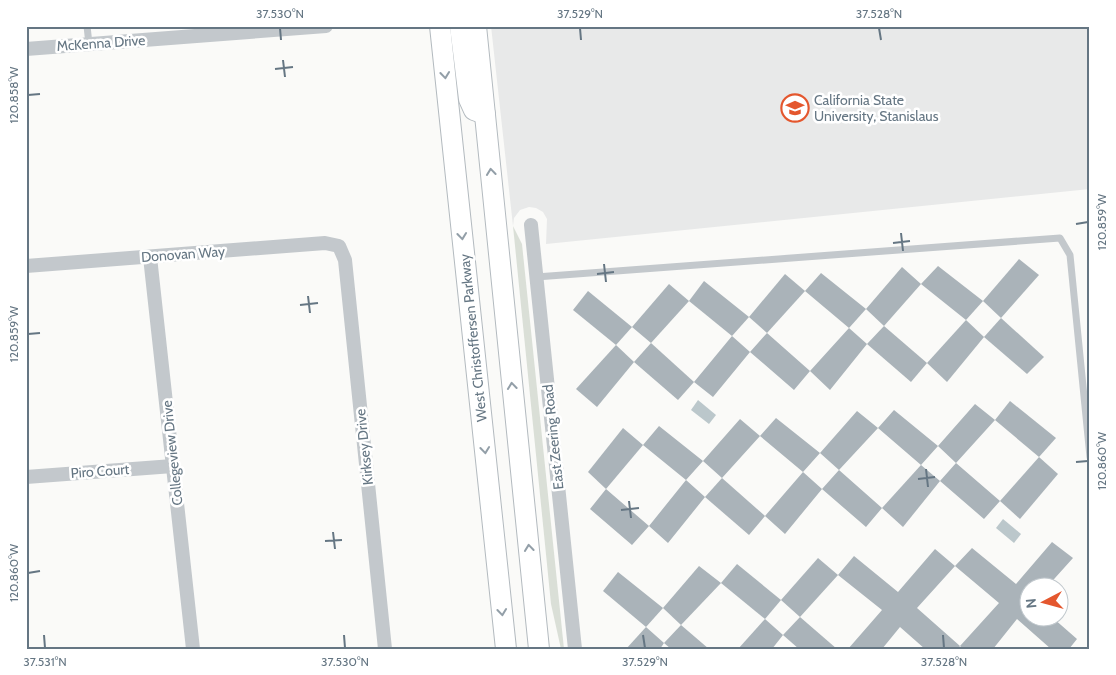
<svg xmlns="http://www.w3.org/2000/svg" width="1116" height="675" font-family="Cabin,sans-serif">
<rect width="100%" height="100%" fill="#fafaf8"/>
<!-- built -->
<polygon fill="#e8e9e9" points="491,26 1090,26 1090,189 546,244 547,219 543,212 536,208 529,207 520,210 514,218 513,226"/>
<!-- green -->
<polygon fill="#dadfd7" points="513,226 522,244 564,649 561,649 551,604"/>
<!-- water -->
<g fill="#bbc7cb">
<polygon points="698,400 716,415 709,424 691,410"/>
<polygon points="1003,519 1021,534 1014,543 996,528"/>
</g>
<!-- building -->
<g fill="#aab3b9">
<polygon points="1019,259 1039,275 1001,318 983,301"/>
<polygon points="938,266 983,301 966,320 921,284"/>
<polygon points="902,267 921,284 884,326 866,309"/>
<polygon points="821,273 866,309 849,328 805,291"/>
<polygon points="785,274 805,291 767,333 749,317"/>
<polygon points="704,281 749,317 732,336 689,301"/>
<polygon points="669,284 689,301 651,343 632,327"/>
<polygon points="588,291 632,327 616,345 573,310"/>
<polygon points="1001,318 1044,357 1027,374 984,337"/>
<polygon points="966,320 984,337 947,382 927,363"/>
<polygon points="884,326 927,363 911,382 867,344"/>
<polygon points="849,328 867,344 830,390 810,371 794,390 750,352 713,397 694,382 732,336 750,352 767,333 810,371"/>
<polygon points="651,343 694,382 678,400 634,362"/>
<polygon points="616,345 634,362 597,407 576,389"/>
<polygon points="1010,401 1056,438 1039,457 995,420"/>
<polygon points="975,404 995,420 956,463 1000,501 984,519 940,481 956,463 938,446 921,465 878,428 894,410 938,446"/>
<polygon points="857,411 878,428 839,470 820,453 803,472 822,489 839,470 882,508 866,527 822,489 785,534 765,516 803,472 760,436 776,418 820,453"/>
<polygon points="740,419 760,436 722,478 703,461 686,480 643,445 659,426 703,461"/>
<polygon points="623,428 643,445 606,489 588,472"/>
<polygon points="1039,457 1058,474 1020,519 1000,501"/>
<polygon points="921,465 940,481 903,527 882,508"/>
<polygon points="722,478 765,516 749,535 705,497"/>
<polygon points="686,480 705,497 668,543 649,526 632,545 590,509 606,489 649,526"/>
<polygon points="1052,542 1073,558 1046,588 1028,588 1028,618 1053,618 1077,639 1069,649 1051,649 1017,619 993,649 963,649 960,646 999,603 955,566 917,608 960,646 958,649 925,649 900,627 882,649 848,649 882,610 838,575 854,556 898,592 935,549 955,566 972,548 1016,584"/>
<polygon points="818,558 838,575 800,617 781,600"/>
<polygon points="737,564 781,600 765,619 721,583"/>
<polygon points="699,566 721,583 681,625 663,608"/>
<polygon points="618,572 663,608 646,627 603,591"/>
<polygon points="800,617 837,649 799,649 783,635"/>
<polygon points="765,619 783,635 772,649 738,649"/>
<polygon points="681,625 709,649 671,649 664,643"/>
<polygon points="646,627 664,643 660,649 626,649"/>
</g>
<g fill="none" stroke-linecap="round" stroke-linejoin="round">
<!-- secondary casing -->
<g stroke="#b3babf" stroke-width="22">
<g id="secondary">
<polyline points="440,26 506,649"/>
<polyline points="460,26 469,99 474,110 485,114"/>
<polyline points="476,26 539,649"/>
</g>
</g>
<!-- lane -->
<g stroke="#c3c8cc" stroke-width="7">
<polyline points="87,26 89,44"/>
<polyline points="536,277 1060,238 1070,255 1090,457"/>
</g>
<!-- street -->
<g stroke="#c3c8cc" stroke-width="14">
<polyline points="26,49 326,26"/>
<polyline points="531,225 575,649"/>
<polyline points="150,257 193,649"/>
<polyline points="26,266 325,243 339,246 345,260 385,649"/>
<polyline points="26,477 173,466"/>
</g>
<!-- secondary -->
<use href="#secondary" stroke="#fff" stroke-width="20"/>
</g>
<!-- one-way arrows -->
<defs><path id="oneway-chevron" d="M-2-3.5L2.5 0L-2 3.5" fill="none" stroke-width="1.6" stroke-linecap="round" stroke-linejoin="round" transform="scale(1.25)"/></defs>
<g stroke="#939fa8">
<use href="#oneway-chevron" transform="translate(445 75) rotate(84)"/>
<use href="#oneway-chevron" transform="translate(491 172) rotate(-96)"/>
<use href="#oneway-chevron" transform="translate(462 236) rotate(84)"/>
<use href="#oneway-chevron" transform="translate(512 386) rotate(-96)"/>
<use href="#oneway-chevron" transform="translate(485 450) rotate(84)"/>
<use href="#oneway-chevron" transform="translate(529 548) rotate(-96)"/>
<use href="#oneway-chevron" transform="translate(502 612) rotate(84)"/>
</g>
<!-- ticks -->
<path fill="none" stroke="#657683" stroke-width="2" d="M280 28 281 40M580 28 581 40M879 28 881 40M283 60 285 77M275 69 293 67M28 95 40 94M1076 224 1088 222M901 233 903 251M893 243 910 241M604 264 606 282M597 274 614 272M308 296 310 313M300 305 318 303M28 334 40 333M1076 462 1088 461M926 469 928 487M918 479 935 477M629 501 631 518M621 510 639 508M333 532 335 549M325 541 342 540M28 573 40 571M44 635 45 648M344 635 345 648M643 635 645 648M943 635 944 648"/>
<!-- icons -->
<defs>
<g id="university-ring" transform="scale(1.4375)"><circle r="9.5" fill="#fff" stroke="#e4572e" stroke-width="1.5"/><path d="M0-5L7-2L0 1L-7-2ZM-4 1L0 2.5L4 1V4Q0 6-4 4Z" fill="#e4572e"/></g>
</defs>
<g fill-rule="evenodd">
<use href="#university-ring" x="795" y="108"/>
</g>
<g text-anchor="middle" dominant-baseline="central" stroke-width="5" stroke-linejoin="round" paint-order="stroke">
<!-- street labels -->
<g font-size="14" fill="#657683" stroke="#fff">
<text transform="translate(101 43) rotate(-4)">McKenna Drive</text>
<text transform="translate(183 254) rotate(-4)">Donovan Way</text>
<text transform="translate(473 338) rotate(-96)">West Christoffersen Parkway</text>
<text transform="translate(553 437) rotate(-96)">East Zeering Road</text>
<text transform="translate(364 447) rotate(-96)">Kirksey Drive</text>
<text transform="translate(172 453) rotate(-96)">Collegeview Drive</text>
<text transform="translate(100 471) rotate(-4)">Piro Court</text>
</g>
<!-- poi labels -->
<g font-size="14" fill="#657683" stroke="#fff" text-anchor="start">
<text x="814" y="100">California State<tspan x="814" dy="16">University, Stanislaus</tspan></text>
</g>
</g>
<!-- border -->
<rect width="1116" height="675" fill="none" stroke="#ffffff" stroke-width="55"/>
<!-- north arrow -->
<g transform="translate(1044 602) rotate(264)"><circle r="24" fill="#ffffff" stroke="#c1c8cd"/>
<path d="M0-4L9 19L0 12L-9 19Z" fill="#e4572e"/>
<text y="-8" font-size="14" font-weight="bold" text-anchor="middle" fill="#657683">N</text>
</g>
<rect x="28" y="28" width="1060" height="620" fill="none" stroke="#657683" stroke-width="2"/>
<g font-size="12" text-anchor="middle" fill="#657683">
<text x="280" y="18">37.530°N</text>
<text x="580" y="18">37.529°N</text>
<text x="879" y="18">37.528°N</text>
<text transform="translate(14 95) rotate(-90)" y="4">120.858°W</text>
<text transform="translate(1102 222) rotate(-90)" y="4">120.859°W</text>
<text transform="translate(14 334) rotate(-90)" y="4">120.859°W</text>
<text transform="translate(1102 461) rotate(-90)" y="4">120.860°W</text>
<text transform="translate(14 573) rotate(-90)" y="4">120.860°W</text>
<text x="45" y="666">37.531°N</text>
<text x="345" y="666">37.530°N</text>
<text x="645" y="666">37.529°N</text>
<text x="944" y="666">37.528°N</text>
</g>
</svg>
